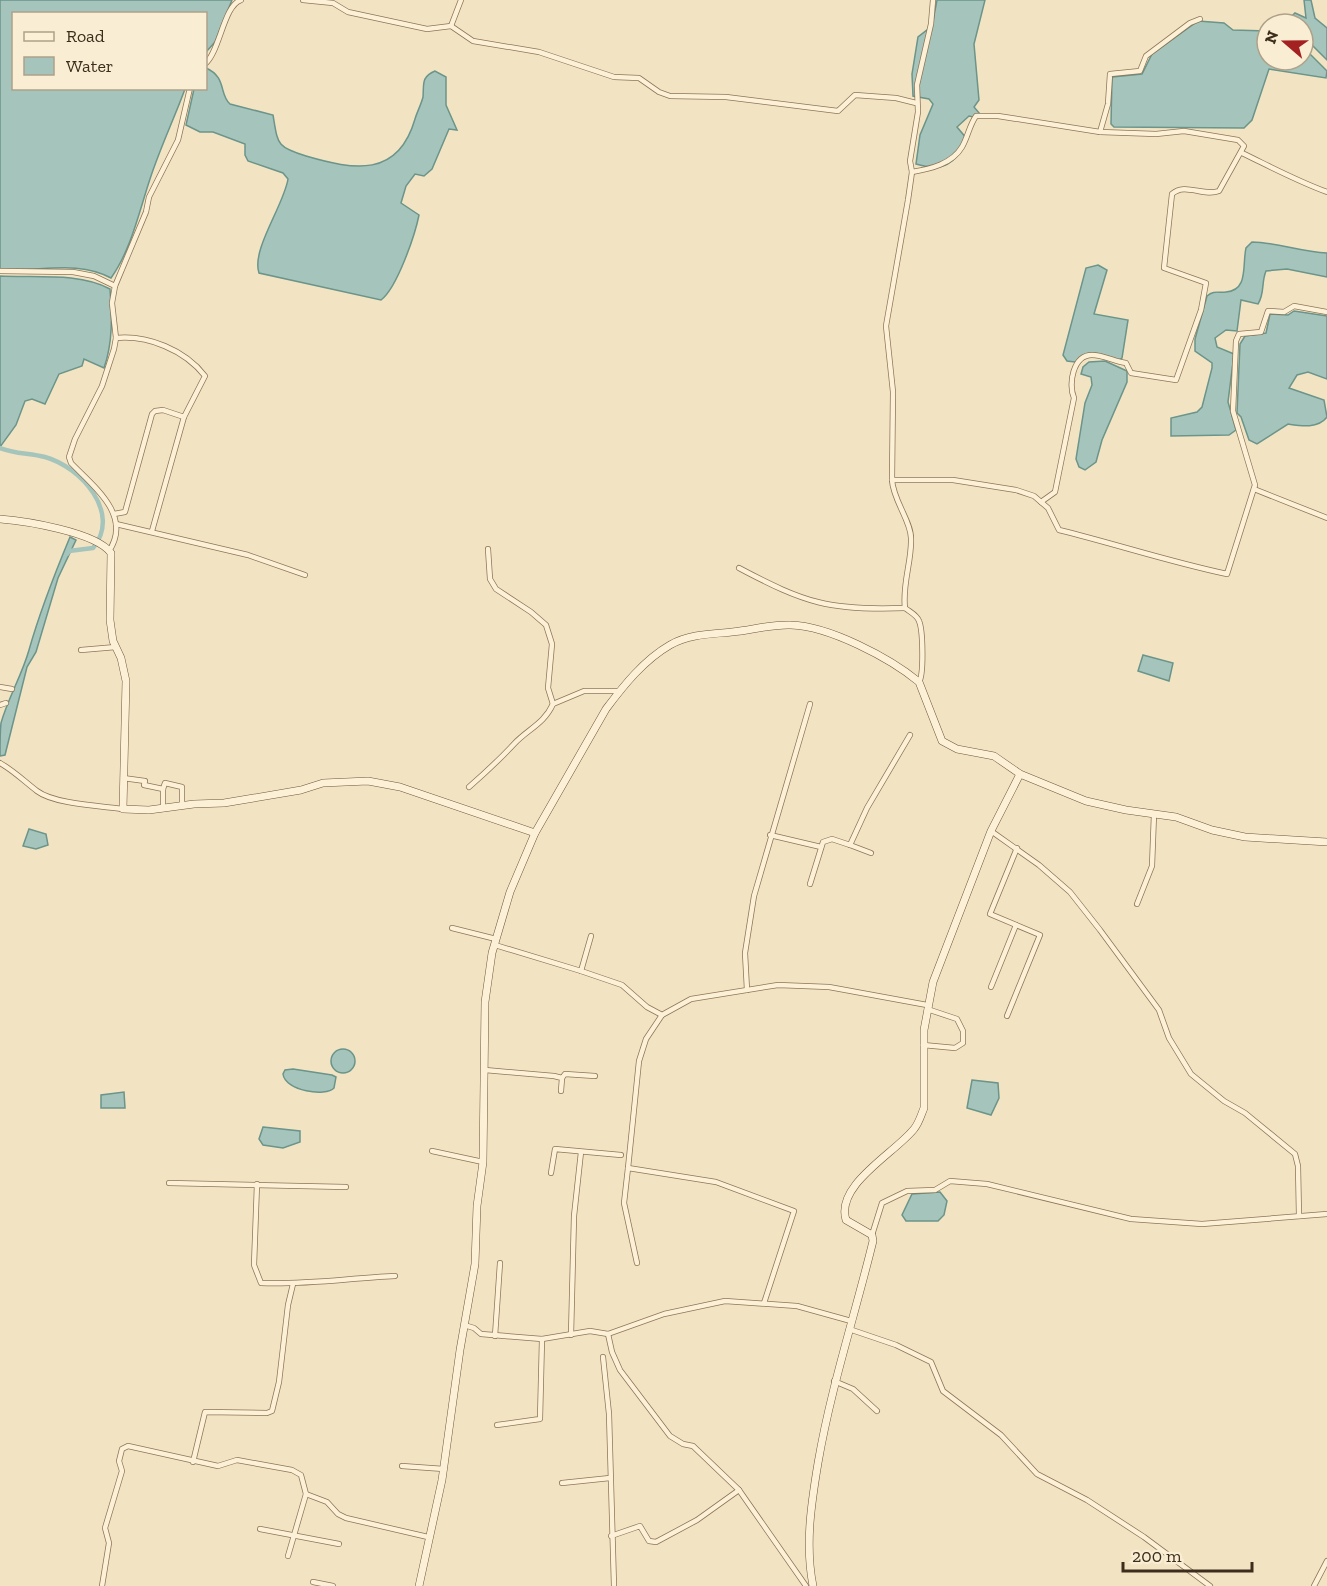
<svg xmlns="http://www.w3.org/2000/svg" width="1327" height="1586" font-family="'Zilla Slab',serif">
<rect width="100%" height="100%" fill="#f2e4c2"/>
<!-- water -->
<g fill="#a5c5bc" stroke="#6b948a" stroke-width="1.5">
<path d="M0 0H232L215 42 206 52V14H14V88L185 89C174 119 160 148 150 179 139 212 131 250 111 278 76 259 37 273 0 269Z"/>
<path d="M937 0H985L974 44 979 100 974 107 980 114 978 118 969 116 957 127 967 139C956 165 942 172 916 164L920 135 933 104 929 99 913 96 912 74 918 37 932 26Z"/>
<polygon points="1304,0 1311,0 1315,18 1327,28 1327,60 1310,43 1303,24 1294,24 1288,20 1295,13 1306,18"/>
<polygon points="1198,21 1224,23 1233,30 1267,31 1267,60 1303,60 1303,47 1327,71 1326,78 1269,69 1252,120 1244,128 1114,127 1111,124 1112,77 1142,74 1152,54"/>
<path d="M206 68C227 77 219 95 230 104L273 115C278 144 276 147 306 156 354 170 398 178 415 119 417 112 421 105 423 97 424 84 421 77 435 71L446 77V105L457 130 449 129 432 169 424 176 415 174 406 186 401 203 419 215C415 235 397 288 381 300L259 273C251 250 284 205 288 179L283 173 248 161 245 155V144L213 132H200L186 125 194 89 206 88Z"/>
<path d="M1252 242C1275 242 1301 252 1327 253V277L1287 269 1266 271C1261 283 1265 293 1258 304L1241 300 1237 331 1226 330 1215 338 1217 347 1234 354 1228 402 1236 430 1229 435 1171 436V418L1197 412 1202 407 1212 368V363L1195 351V339L1207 296C1214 290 1218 293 1226 292 1249 290 1242 265 1246 248Z"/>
<path d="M1098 265 1107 270 1094 314 1128 320 1122 358 1119 360C1096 355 1095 346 1075 362L1067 361 1063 355 1086 268Z"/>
<path d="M0 276C34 278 79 272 110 289 112 317 113 342 104 368L84 359 82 366 59 374 45 404 32 399 25 401 16 425 0 447Z"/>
<path d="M1294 311 1327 316V379L1308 372 1297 375 1289 388 1324 400 1327 417C1318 429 1301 426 1288 424L1257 444 1249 440 1241 417 1237 413 1240 344 1245 336 1266 333 1270 314 1288 315Z"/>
<polygon points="1105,361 1127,371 1127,382 1102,440 1096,462 1085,470 1079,467 1076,459 1085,403 1092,385 1091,377 1081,374 1083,367 1089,362"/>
<path d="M70 537 76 540 58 578 36 652 27 667 5 755 0 756C0 746 0 732 1 723 8 698 22 675 29 650 40 611 55 573 70 537Z"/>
<polygon points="1143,655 1173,663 1169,681 1138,671"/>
<polygon points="29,829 46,834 48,845 36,849 23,846"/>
<circle cx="343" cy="1061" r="12"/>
<path d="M293 1069 332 1075 336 1077 334 1088C326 1097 285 1091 283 1074L285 1070Z"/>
<polygon points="972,1080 998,1083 999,1098 991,1115 967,1108"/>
<polygon points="124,1092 125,1108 101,1108 101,1095"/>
<polygon points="263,1127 300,1131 300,1142 283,1148 263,1145 259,1139"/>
<polygon points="940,1192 947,1201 944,1215 938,1221 906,1221 902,1215 912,1194"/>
</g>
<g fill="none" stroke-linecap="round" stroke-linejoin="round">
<!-- canal -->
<path stroke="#a5c5bc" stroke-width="4.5" d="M0 448C15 454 30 453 45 457 81 467 122 513 93 548L69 551 67 554"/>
<!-- street casing -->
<g stroke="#8e7557" stroke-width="6">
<g id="street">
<polyline points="303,0 333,3 348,12 427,29 451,26 461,0"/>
<path d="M933 0 931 24 917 85 918 112 910 161 912 172 908 200 886 326 893 392 892 480H953L1016 490 1034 496 1048 508 1059 530C1116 544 1170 562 1227 574L1255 485 1233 411 1236 341 1239 334 1261 332 1268 311 1284 312 1294 306 1327 312"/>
<polyline points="451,26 473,41 539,52 614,77 639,78 659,92 670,96 726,97 838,111 855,95 896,98 916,103"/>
<path d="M206 63C220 50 224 5 241 0"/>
<path d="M1242 153C1271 167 1297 181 1327 192"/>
<path d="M912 172C930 169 952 164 962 147 968 137 969 126 976 116H998L1100 132 1108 104 1110 74 1140 71 1146 56 1190 23 1200 19"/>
<polyline points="0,271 73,272 94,276 115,286"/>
<path d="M116 338C148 335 185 350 205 376L184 417 152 531"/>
<path d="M892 480C893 500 911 521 911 538 912 561 902 584 905 608 910 612 917 615 919 621 923 630 924 675 919 682"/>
<polyline points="1254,489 1327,518"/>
<path d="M1041 502 1055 492 1074 398C1068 384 1073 355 1092 355 1104 355 1115 362 1126 363L1131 373 1176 380 1201 310 1206 283 1164 268 1172 194C1185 182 1203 197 1219 191L1244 146 1238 140 1184 131 1156 134 1100 132"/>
<polyline points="114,514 125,512 152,414 155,411 163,410 184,417"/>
<polyline points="116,524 248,555 305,575"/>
<polyline points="488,549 490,579 496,589 531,612 546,625 552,644 548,688 553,704"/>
<path d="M109 551C133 515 92 485 71 463L69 457 75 439 102 386 114 349 116 338 112 303 115 286 146 212 149 197 178 140 190 88"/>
<path d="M739 568C805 603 830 611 905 608"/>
<polyline points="81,650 116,647"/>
<polyline points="0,687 12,689"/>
<polyline points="0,705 6,703"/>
<path d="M0 763C14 771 24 781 37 791 54 804 101 806 123 809"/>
<polyline points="123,778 145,781 144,785 163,789 163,809"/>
<path d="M469 787C485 773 500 759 514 744 528 729 544 724 553 704L584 691H619"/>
<polyline points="163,789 165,783 182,787 182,805"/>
<polyline points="991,831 1039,865 1070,892 1100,930 1159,1010 1169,1038 1191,1074 1224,1101 1245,1113 1295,1154 1298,1166 1299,1216"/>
<polyline points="770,835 821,847"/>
<polyline points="850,845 871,853"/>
<polyline points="810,884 823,842 832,839 850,845 867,808 910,735"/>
<polyline points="1137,904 1152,866 1154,814"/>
<polyline points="452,928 496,939"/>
<polyline points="495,945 581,971 591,936"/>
<polyline points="581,971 622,985 647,1007 662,1015 691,999 778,985 829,987 927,1005"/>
<polyline points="991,987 1016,925"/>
<polyline points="747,990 745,953 754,896 810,704"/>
<polyline points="1007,1016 1040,935 990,914 1017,848"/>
<polyline points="923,1045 955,1048 963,1043 963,1031 957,1019 927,1009"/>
<polyline points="485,1070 554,1076 562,1078 561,1091"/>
<polyline points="562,1078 565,1074 595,1076"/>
<polyline points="432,1151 483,1162"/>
<polyline points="628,1168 639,1061 646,1039 662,1015"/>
<polyline points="551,1173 555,1149 621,1155"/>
<polyline points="169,1183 346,1187"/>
<path d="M257 1184 254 1265 261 1283C305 1285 350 1278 395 1276"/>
<polyline points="872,1235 882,1203 907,1191 935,1190 950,1181 987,1184 1131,1219 1202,1224 1327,1214"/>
<polyline points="637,1263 624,1203 628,1168 716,1182 794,1211 764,1303"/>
<polyline points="464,1325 474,1328 481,1334 542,1339 590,1331 608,1334 664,1314 725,1301 797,1306 851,1321"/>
<polyline points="849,1329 896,1345 931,1362 943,1391 1001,1435 1037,1474 1087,1500 1144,1537 1210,1586"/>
<polyline points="608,1334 612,1352 620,1370 670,1436 683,1444 693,1446 739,1490 697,1520 656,1542 649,1541 640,1526 611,1536"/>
<polyline points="571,1335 574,1216 581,1152"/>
<polyline points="495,1336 500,1263"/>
<polyline points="603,1357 609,1414 614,1586"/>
<polyline points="834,1381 853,1389 877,1411"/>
<polyline points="497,1425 540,1419 542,1339"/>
<polyline points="193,1462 205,1412 267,1413 272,1411 279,1382 288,1305 293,1284"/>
<polyline points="402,1466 444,1469"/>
<polyline points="562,1483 610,1478"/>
<polyline points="739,1490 806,1586"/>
<polyline points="260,1529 339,1544"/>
<polyline points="288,1556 306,1494"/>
<polyline points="313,1582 333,1586"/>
<polyline points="102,1586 109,1543 105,1528 122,1471 119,1461 122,1449 128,1446 218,1466 237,1460 292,1470 301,1475 306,1494 327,1502 338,1514 346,1518 428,1537"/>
<polyline points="1314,1586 1327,1561"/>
</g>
</g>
<!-- secondary casing -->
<g stroke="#70563a" stroke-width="8">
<g id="secondary">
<path d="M0 519C25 521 96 532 111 553L110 620 113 641 121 658 126 681 123 809 149 810 194 804 224 803 301 790 323 783 368 781 400 787 535 833"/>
<path d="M419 1586 442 1480 460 1350 475 1264 477 1206 483 1162 485 1002 492 953 510 892 535 833 606 709C624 685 644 660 670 645 689 634 712 634 732 632 752 630 772 624 791 625 829 626 890 658 919 682L942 741 957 749 994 756 1020 774 1086 801 1126 810 1176 817 1212 830 1245 837 1327 842"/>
<path d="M813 1586C805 1545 811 1505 818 1463 831 1387 855 1315 873 1241L872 1235 846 1220C835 1185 895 1153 914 1129 919 1123 921 1115 924 1108V1030L933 982 991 831 1020 774"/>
</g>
</g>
<!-- street -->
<use href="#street" stroke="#fcf1d7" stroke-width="4.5"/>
<!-- secondary -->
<use href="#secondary" stroke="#fcf1d7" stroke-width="7"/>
</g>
<!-- legend -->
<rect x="12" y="12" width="195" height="78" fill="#f9eed3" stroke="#aea18a" stroke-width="1.5"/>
<rect x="24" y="32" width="30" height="9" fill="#fcf1d7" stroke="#aea18a" stroke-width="1.5"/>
<text x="66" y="42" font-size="18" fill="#3d2d1d">Road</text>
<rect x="24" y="57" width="30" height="18" fill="#a5c5bc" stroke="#aea18a" stroke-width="1.5"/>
<text x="66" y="72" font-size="18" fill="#3d2d1d">Water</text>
<!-- north arrow -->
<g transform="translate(1285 42) rotate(290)"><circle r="28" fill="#f9eed3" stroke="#aea18a" stroke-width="1.5"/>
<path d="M0-4.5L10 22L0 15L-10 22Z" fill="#a42121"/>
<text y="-9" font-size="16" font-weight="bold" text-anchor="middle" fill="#3d2d1d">N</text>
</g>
<!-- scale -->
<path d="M1123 1562v9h129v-9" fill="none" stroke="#3d2d1d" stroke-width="3"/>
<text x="1132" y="1562" font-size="18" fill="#3d2d1d" stroke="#f9eed3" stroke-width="4.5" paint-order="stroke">200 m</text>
</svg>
